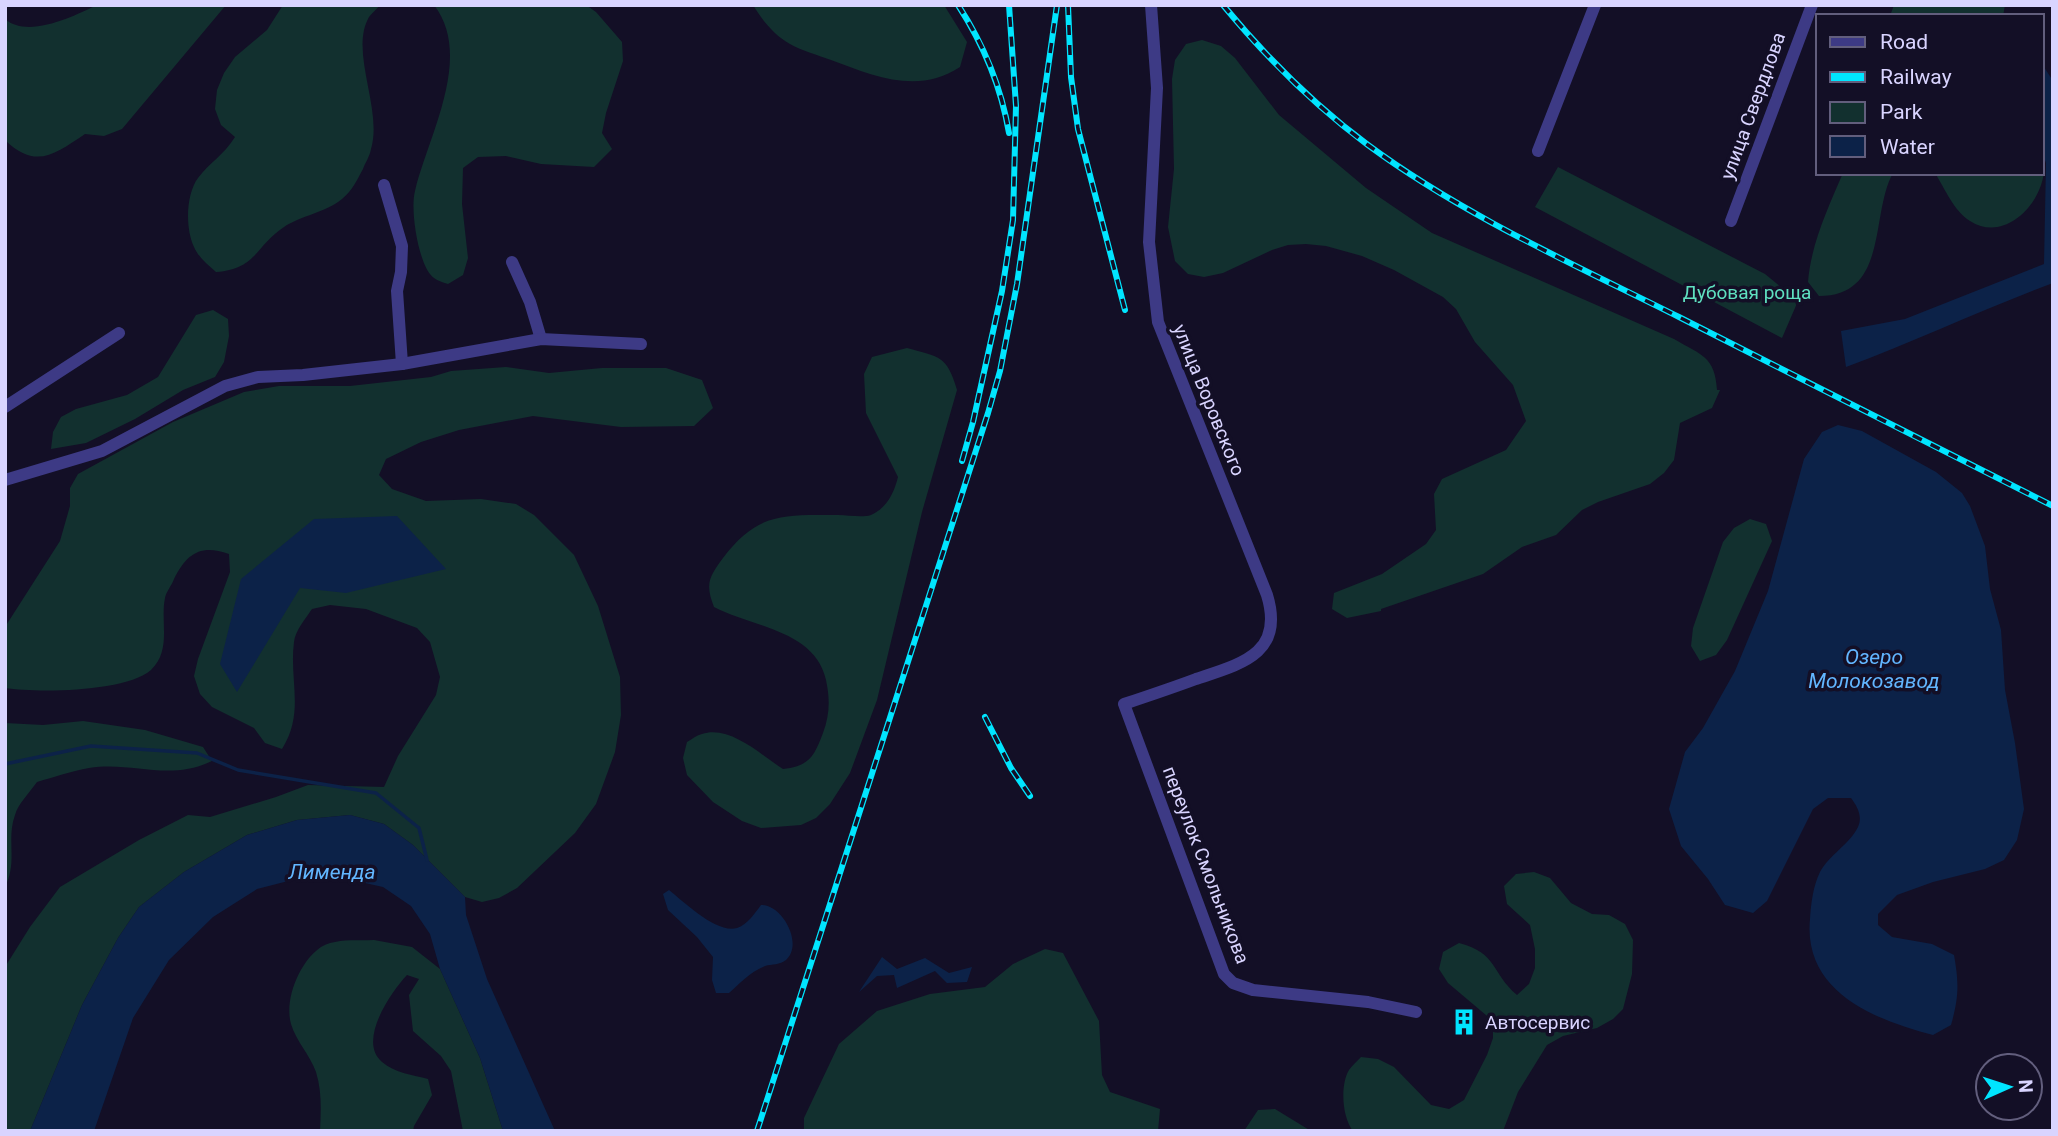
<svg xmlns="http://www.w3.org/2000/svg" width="2058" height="1136" font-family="Roboto,sans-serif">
<rect width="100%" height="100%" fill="#130f26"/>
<!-- green -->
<g fill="#12302f">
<path d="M97 5H226L122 129 104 136 85 134C55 154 36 170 5 140V19C28 39 74 16 97 5Z"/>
<path d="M283 5H380C377 9 372 13 369 17 349 52 383 109 371 149 370 156 365 163 363 169 357 180 352 191 342 199 325 213 302 215 284 227 255 246 257 269 216 272 207 264 199 258 194 247 185 228 186 194 198 178 210 162 223 156 235 137L221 125 215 109 217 90 224 73 235 57 267 30Z"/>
<path d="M434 5H586L596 12 622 42 623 61 606 113 602 133 612 149 594 167 541 164 506 156 478 157 463 168 462 204 468 258 463 275 448 284C442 282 434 280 430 274 418 259 410 210 415 191 428 136 474 57 434 5Z"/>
<path d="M753 5H944L967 42 960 67C918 95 874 76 831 60 818 55 802 51 790 44 774 35 762 20 753 5Z"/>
<polygon points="1894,5 2005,5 2003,16 1890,16"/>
<path d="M1202 40 1221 46 1235 58 1279 115 1366 188 1432 233 1674 339C1701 355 1715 356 1717 390H1720L1712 408 1680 423 1674 460 1664 473 1650 484 1598 502 1582 510 1556 535 1522 547 1483 574 1381 609V611L1347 618 1332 609 1334 593 1382 574 1426 544 1436 530 1434 494 1442 479 1506 450 1526 421 1513 385 1475 342 1456 309 1443 297 1394 270 1362 256 1326 246 1306 244 1288 245 1272 250 1223 273 1204 277 1188 274 1175 261 1168 227 1174 169 1172 79 1175 60 1186 44Z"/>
<path d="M2042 152C2055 190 2010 247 1970 221 1954 211 1945 189 1935 173H2042Z"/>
<polygon points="1558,167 1765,274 1798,301 1782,338 1535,207"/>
<path d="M1843 173H1893C1870 214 1889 296 1819 296L1808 282C1811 244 1828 208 1843 173Z"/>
<polygon points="213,310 228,319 229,336 224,362 215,377 183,390 135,419 86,443 51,449 53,432 61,417 76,409 127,395 158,377 196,315"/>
<path d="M907 348C939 357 947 355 957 390L922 512 877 700 850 773 830 804 816 818 801 825 761 828 742 821 713 802 687 775 683 758 687 742C692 739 697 735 702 734 730 725 761 755 783 769 809 766 814 757 823 733 830 714 830 699 826 680 815 630 752 627 714 607 705 584 709 577 723 558 758 511 786 515 838 515 848 515 862 518 871 515 887 508 894 493 898 477L866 413 864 374 872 357Z"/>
<path d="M506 367 549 373 602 368H666L702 380 713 408 694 426 621 427 533 416 459 430 421 442 386 459 379 475 392 489 426 501 481 499 516 504 534 515 574 555 598 606 620 677 621 715 615 752 596 804 575 833 517 888 499 898 482 902 465 897 413 845 384 824 350 815 297 820 247 835 184 872 139 907 118 938 82 1005 30 1131H5V967L30 927 60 887 139 840 188 815 210 817 276 797 308 785 384 787 398 756 436 695 440 677 430 642 417 628 366 609 330 605 312 609C306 618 295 631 294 642 289 681 305 712 282 749L265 743 254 728 212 707 200 694 194 676 198 659 230 572 229 554C201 544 187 553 174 579 172 585 166 592 165 598 160 622 172 650 151 670 126 692 38 693 5 688V627L60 541 70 506V488L78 474 173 422 244 392 279 386H350L431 377 451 371Z"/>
<polygon points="1750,519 1766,524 1772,541 1727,640 1716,655 1700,661 1691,646 1693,628 1723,542 1734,528"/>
<path d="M83 721 145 730 203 747 212 761C168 782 133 761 89 768 72 771 54 777 37 782 30 792 18 804 15 815 6 840 18 861 5 887V723L43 725Z"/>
<path d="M1534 872 1550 878 1571 903 1592 914 1609 915 1625 924 1633 940 1632 974 1623 1009 1613 1019 1597 1028 1563 1036 1547 1045 1518 1092 1503 1131H1353C1342 1117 1340 1085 1349 1070 1352 1066 1357 1061 1361 1057L1378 1059 1394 1067 1431 1105 1449 1109 1464 1100 1487 1055 1493 1038V1021L1448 983 1439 969 1443 952 1459 943C1498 953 1491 973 1517 995L1529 984 1535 968V949L1530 925 1507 904 1504 886 1516 874Z"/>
<path d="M374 940 412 947 440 969 480 1058 503 1131H463L451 1071 441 1056 413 1031 409 995 419 979 407 975C391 992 357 1041 382 1062 395 1073 413 1075 428 1079L432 1095 414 1126 413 1131H320C321 1111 322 1091 316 1072 310 1055 296 1041 291 1024 284 999 300 961 321 947 336 938 358 941 374 940Z"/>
<polygon points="1045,949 1063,953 1099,1021 1102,1075 1110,1092 1160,1109 1158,1131 804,1131 804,1118 839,1044 877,1011 930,994 985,987 1013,964"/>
<polygon points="1275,1109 1311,1131 1244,1131 1258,1110"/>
</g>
<!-- water -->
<g fill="#0c2248">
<path d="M2042 64 2053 81V283C1983 309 1916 341 1846 367L1841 331 1905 319 2044 264 2046 163 2042 152Z"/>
<path d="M1838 425 1862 431 1936 472 1962 493 1970 506 1985 546 1990 589 2001 630 2005 690 2015 743 2024 809 2017 840 2004 860 1985 869 1933 882 1897 895 1878 914V925L1892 937 1932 944 1954 955C1959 983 1959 997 1951 1025L1933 1035C1875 1020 1803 992 1810 919 1811 904 1813 886 1820 872 1829 855 1850 844 1858 827 1863 816 1857 806 1851 798H1828L1813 809 1767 901 1753 913 1725 905 1708 879 1681 846 1669 809 1685 752 1703 728 1735 671 1768 591 1804 459 1822 432Z"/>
<polygon points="397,516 446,569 346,593 300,588 237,692 220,664 241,579 314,519"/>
<polygon points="350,815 384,824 413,845 465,897 466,915 487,979 555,1131 503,1131 480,1058 440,969 430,934 411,906 383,887 338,877 296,879 257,889 213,917 169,960 133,1018 94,1131 30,1131 82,1005 118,938 139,907 184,872 247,835 297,820"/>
<path d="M669 890C684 902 717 934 737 928 747 925 755 913 761 905 782 904 804 944 786 960 780 965 772 964 765 966 750 972 740 983 729 993H716L712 980 713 957 697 937 668 910 663 894Z"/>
<polygon points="882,957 897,969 925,958 949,973 972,967 967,982 947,983 935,971 897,988 894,975 877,976 859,992"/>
</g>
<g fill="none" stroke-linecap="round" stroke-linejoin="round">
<!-- stream -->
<polyline stroke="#0c2248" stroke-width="3.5" points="5,764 91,746 197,753 238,770 376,793 419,828 427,860"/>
<!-- street -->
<g stroke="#3d3a85" stroke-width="12">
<path d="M1151 5 1157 88 1149 242 1158 322 1267 595C1285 654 1241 664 1196 679 1172 688 1148 696 1124 704L1224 974 1233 983 1253 990 1368 1002 1416 1012"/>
<polyline points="1538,151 1595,5"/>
<polyline points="384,185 402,246 401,272 397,291 402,364"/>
<polyline points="1731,221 1812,5"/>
<polyline points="512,262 530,302 541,339"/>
<polyline points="5,407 119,333"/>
<polyline points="5,480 102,451 225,386 258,377 303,375 402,364 541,339 641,344"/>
</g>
<!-- rail casing -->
<g stroke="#00e5ff" stroke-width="6">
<g id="rail">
<path d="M958 5C984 45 1001 86 1009 133"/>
<polyline points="1068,5 1071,77 1078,129 1125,310"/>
<path d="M1223 5C1266 57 1314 105 1368 145 1463 215 1573 264 1679 317 1803 380 1928 443 2053 506"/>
<polyline points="962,461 973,422 1002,291 1013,220 1016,106 1009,5"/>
<polyline points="985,717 1011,768 1030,796"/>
<polyline points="757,1131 988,413 1000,371 1017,284 1057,5"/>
</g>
</g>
<!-- rail -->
<use href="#rail" stroke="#130f26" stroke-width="3.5" stroke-dasharray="10" stroke-linecap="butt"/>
</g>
<!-- icons -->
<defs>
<g id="building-bare" transform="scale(2.1)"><path d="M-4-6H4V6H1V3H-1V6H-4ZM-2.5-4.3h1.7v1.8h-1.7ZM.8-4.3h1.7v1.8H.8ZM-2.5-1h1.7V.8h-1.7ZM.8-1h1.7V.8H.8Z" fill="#00e5ff" stroke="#130f26" stroke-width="2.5" paint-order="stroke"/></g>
</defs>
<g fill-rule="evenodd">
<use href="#building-bare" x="1464" y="1022"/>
</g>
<g text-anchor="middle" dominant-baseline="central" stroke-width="7" stroke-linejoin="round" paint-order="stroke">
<!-- street labels -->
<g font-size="19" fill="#d9d4ff" stroke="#130f26">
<text transform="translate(1753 106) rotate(-70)">улица Свердлова</text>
<text transform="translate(1209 400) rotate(68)">улица Воровского</text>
<text transform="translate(1206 865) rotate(69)">переулок Смольникова</text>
</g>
<!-- park labels -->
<g font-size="19" fill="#5fe0c0" stroke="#130f26">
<text x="1747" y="292">Дубовая роща</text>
</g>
<!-- poi labels -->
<g font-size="19" fill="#d9d4ff" stroke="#130f26" text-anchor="start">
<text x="1485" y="1022">Автосервис</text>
</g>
<!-- water labels -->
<g font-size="21" font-style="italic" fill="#62b6ff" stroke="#130f26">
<text x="1874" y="657">Озеро<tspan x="1874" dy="24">Молокозавод</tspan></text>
<text x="332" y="872">Лименда</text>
</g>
</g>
<!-- border -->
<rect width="2058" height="1136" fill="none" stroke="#d9d4ff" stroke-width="14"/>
<!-- legend -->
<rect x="1816" y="14" width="228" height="161" fill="#130f26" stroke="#625e7d" stroke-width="2"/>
<rect x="1830" y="37" width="35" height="10" fill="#3d3a85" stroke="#625e7d" stroke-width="2"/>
<text x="1880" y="49" font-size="21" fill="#d9d4ff">Road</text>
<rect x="1830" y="72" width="35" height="10" fill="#00e5ff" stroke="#625e7d" stroke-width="2"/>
<text x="1880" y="84" font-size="21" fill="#d9d4ff">Railway</text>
<rect x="1830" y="102" width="35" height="21" fill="#12302f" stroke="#625e7d" stroke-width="2"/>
<text x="1880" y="119" font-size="21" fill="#d9d4ff">Park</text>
<rect x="1830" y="136" width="35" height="21" fill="#0c2248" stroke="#625e7d" stroke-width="2"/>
<text x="1880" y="154" font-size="21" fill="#d9d4ff">Water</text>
<!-- north arrow -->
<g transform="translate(2009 1087) rotate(87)"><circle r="33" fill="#130f26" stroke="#625e7d" stroke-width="2"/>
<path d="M0-5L12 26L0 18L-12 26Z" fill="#00e5ff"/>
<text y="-10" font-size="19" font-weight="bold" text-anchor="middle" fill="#d9d4ff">N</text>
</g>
</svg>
